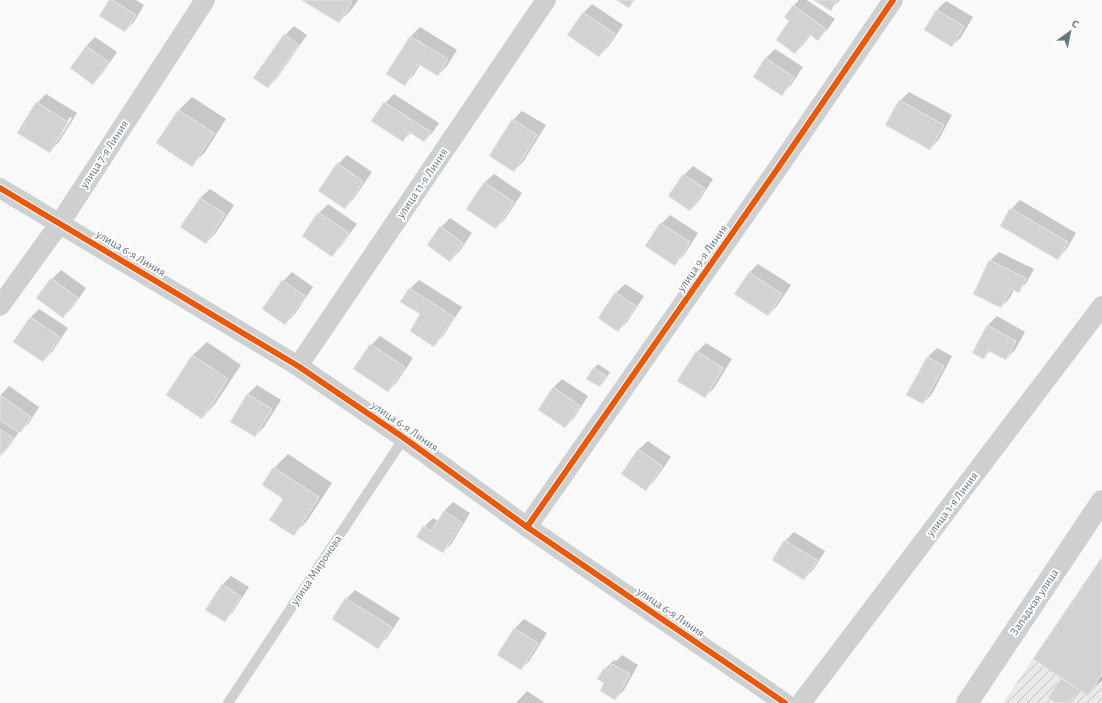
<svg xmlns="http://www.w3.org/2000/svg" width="1102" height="703" font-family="'Alegreya Sans',sans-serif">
<defs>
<pattern id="industrial-furrows" width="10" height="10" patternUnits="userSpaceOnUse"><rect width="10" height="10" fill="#e8e9e9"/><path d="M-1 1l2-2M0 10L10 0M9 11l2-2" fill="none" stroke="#c0c1c2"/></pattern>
</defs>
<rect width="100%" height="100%" fill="#f9f9f9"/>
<!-- industrial -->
<polygon fill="url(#industrial-furrows)" points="1102,557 1102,703 1003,703"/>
<!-- shadow -->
<g fill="#0003" fill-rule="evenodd">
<polygon points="110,0 136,0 144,5 134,22 125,31"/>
<polygon points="303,0 358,0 352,9 339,22"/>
<polygon points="799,0 807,0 835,19 827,30 818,39 811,34 804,44 795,53 791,21 793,6"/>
<polygon points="815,0 840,0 830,10"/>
<polygon points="946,1 973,17 961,37 952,46 925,30 937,10"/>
<polygon points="592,4 623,25 608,47 599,56 583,13"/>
<polygon points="294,26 307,35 277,78 268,87 285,35"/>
<polygon points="420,27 457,50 447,66 438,75 420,64 414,75 405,84 387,73 411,36"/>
<polygon points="95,37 117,52 102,74 93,83 71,68 86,46"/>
<polygon points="775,49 803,67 791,85 782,94 754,76 766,58"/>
<polygon points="909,92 952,115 939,139 930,149 900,101"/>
<path d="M46 94 77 113 59 142 50 151 37 103ZM70 117 72 118 57 142H55Z"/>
<polygon points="394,94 439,123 433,132 424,141 411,133 403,140 385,103"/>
<polygon points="192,97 226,119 205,152 192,165 157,143 179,110"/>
<polygon points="522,111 546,125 523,162 514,171 513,120"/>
<polygon points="347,155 372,172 354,198 345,208 338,164"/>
<polygon points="693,166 713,179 699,201 690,210 684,175"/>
<polygon points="494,174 522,193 505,219 496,228 484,183"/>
<polygon points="210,189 234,205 215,234 206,243 182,227 200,198"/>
<polygon points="1020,200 1076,233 1066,250 1057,259 1011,209"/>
<polygon points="328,204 357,224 341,246 332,255 319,213"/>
<polygon points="670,215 698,233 684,255 675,264 661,224"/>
<polygon points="450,218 472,233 459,252 450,261 428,245 441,227"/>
<polygon points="999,252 1034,269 1027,282 1018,291 1014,289 1010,298 1001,307 990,261"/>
<polygon points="758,264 791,285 777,306 768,315 749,273"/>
<polygon points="61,270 86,288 72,308 63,317 52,279"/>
<polygon points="292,272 313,287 294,315 285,324 283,281"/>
<polygon points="419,280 462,307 443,336 434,345 410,289"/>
<polygon points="625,284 644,296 627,322 618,331 616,293"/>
<polygon points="39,309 68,328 52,352 43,361 30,318"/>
<polygon points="997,316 1025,332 1015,350 1006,359 990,351 983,358 988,325"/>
<polygon points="380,336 413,358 397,382 388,391 371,345"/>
<polygon points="207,342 241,365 215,404 202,418 167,394 193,355"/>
<polygon points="706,343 732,359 714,388 705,397 697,352"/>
<polygon points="937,348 952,356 932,394 923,403 908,395 928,357"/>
<polygon points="598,364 610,372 604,382 600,386 593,369"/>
<polygon points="562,379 588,396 574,418 565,427 553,388"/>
<polygon points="257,385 281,400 264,427 255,436 232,421 248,394"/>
<polygon points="9,386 39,407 29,423 19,432 7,449 0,456 0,396"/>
<polygon points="648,441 671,457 654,481 645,490 638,450"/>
<polygon points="288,454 332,483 307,521 293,535 284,499 263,485 274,468"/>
<polygon points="453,502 470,513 452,543 443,552 424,527 433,518 438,521 444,511"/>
<polygon points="794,532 825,551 813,570 804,579 785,541"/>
<polygon points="1102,559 1102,680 1088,694 1081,690 1071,703 1057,703 1049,698 1063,677"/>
<polygon points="231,576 249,587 233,612 224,621 222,585"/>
<polygon points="355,590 400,618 387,638 378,647 333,619 346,599"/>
<polygon points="524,619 547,633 530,660 521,669 499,655 515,628"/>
<polygon points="622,655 638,665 624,690 615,699 606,683 605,669 614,660 616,661"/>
<polygon points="527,691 545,703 516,703"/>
</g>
<!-- building -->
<g fill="#d0d2d3" stroke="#e8e8e8">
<polygon points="109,0 112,0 136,15 125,32 99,16"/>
<polygon points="301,0 350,0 352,2 339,23"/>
<polygon points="616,0 634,0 629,8"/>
<polygon points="813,0 837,0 831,11"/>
<polygon points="793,5 826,29 818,41 809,34 795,54 776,40 789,21 784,17"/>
<polygon points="936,10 964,26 952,47 924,30"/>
<polygon points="583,12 615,34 599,57 567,35"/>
<polygon points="284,34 299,45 268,88 253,78"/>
<polygon points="410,36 448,59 438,76 418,64 405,86 386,74"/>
<polygon points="86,46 109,62 93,85 70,68"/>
<polygon points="765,58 794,77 782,96 753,77"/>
<polygon points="899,100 944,125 930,150 885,125"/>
<polygon points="36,102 68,122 50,153 17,133"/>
<polygon points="384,102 431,132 424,142 409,132 403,142 371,121"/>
<polygon points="178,110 214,133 192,167 156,143"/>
<polygon points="512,119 537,135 514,172 489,156"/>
<polygon points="337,163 363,181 345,209 318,191"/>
<polygon points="683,174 705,189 690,211 668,196"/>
<polygon points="484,182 514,202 496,229 466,209"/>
<polygon points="200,198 225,214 206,244 180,227"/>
<polygon points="1010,208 1068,242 1058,260 1000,226"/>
<polygon points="318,212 349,233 332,257 302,236"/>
<polygon points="660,223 690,242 675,266 645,246"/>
<polygon points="440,226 463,243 450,262 427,245"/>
<polygon points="989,260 1026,278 1019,293 1011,289 1001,308 973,294"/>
<polygon points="749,272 782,294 768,316 734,294"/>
<polygon points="51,278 78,298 63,318 36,298"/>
<polygon points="282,280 305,296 285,325 262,309"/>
<polygon points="409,288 454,317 434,347 410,331 420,314 400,302"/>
<polygon points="615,292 636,306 618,332 598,318"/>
<polygon points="30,317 60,337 43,362 13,342"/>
<polygon points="987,325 1016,341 1006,360 988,351 984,359 972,353"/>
<polygon points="370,344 405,367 388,392 353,369"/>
<polygon points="696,351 723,368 705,398 677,381"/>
<polygon points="192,355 228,379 202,419 166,395"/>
<polygon points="927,357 944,366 923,404 906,395"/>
<polygon points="593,368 606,376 600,387 586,379"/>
<polygon points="553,387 580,406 565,428 538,410"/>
<polygon points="247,394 272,409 255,437 230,422"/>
<polygon points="0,395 31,417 20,433 0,420"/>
<polygon points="0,429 13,438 0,457"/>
<polygon points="638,449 662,466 646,491 621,474"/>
<polygon points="273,467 319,497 294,536 269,520 283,499 262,485"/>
<polygon points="444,511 462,523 443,553 416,537 423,526 431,531"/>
<polygon points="784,540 817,560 804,580 772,560"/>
<polygon points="1102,557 1102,675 1088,696 1033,659"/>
<polygon points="222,584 241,597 225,622 205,610"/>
<polygon points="345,598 392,627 378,649 332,619"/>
<polygon points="514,628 538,643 521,670 497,655"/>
<polygon points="612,664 630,674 615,700 600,691 604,683 597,679 604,668 608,671"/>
<polygon points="1061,678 1079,690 1070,703 1055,703 1048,698"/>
</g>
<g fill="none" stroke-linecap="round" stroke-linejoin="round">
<!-- service -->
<polyline stroke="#cecfd0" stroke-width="10" points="228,703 404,438"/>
<!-- minor -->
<g stroke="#cecfd0" stroke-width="20">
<polyline points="0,188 298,366 404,438 527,527 785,703"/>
<polyline points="0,306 60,223 205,0"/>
<polyline points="298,366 546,0"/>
<polyline points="527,527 778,168 893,0"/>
<polyline points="801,703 1102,306"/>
</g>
<!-- tertiary -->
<polyline stroke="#cecfd0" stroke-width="22" points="967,703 1102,501"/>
<!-- cycleway casing -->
<g stroke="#fff" stroke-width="8">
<g id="cycleway">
<polyline points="0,188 298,366 404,438 527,527 785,703"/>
<polyline points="527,527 778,168 893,0"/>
</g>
</g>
<!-- cycleway -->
<use href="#cycleway" stroke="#e8590c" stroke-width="6"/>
</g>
<g text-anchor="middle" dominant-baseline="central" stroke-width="4" stroke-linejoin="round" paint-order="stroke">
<!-- street labels -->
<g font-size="12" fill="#657683" stroke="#fff">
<text transform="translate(104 154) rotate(-57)">улица 7-я Линия</text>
<text transform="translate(422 183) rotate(-56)">улица 11-я Линия</text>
<text transform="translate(131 253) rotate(31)">улица 6-я Линия</text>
<text transform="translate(702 258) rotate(-55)">улица 9-я Линия</text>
<text transform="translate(405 426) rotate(35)">улица 6-я Линия</text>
<text transform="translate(952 504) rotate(-53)">улица 1-я Линия</text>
<text transform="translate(316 570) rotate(-56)">улица Миронова</text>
<text transform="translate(1034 602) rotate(-56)">Западная улица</text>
<text transform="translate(671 612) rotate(34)">улица 6-я Линия</text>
</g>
</g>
<!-- north arrow -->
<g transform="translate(1070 32) rotate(33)" stroke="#ffffff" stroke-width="3" paint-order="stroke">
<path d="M0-3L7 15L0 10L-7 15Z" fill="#657683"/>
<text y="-6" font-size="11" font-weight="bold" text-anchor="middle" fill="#657683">С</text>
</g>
</svg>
